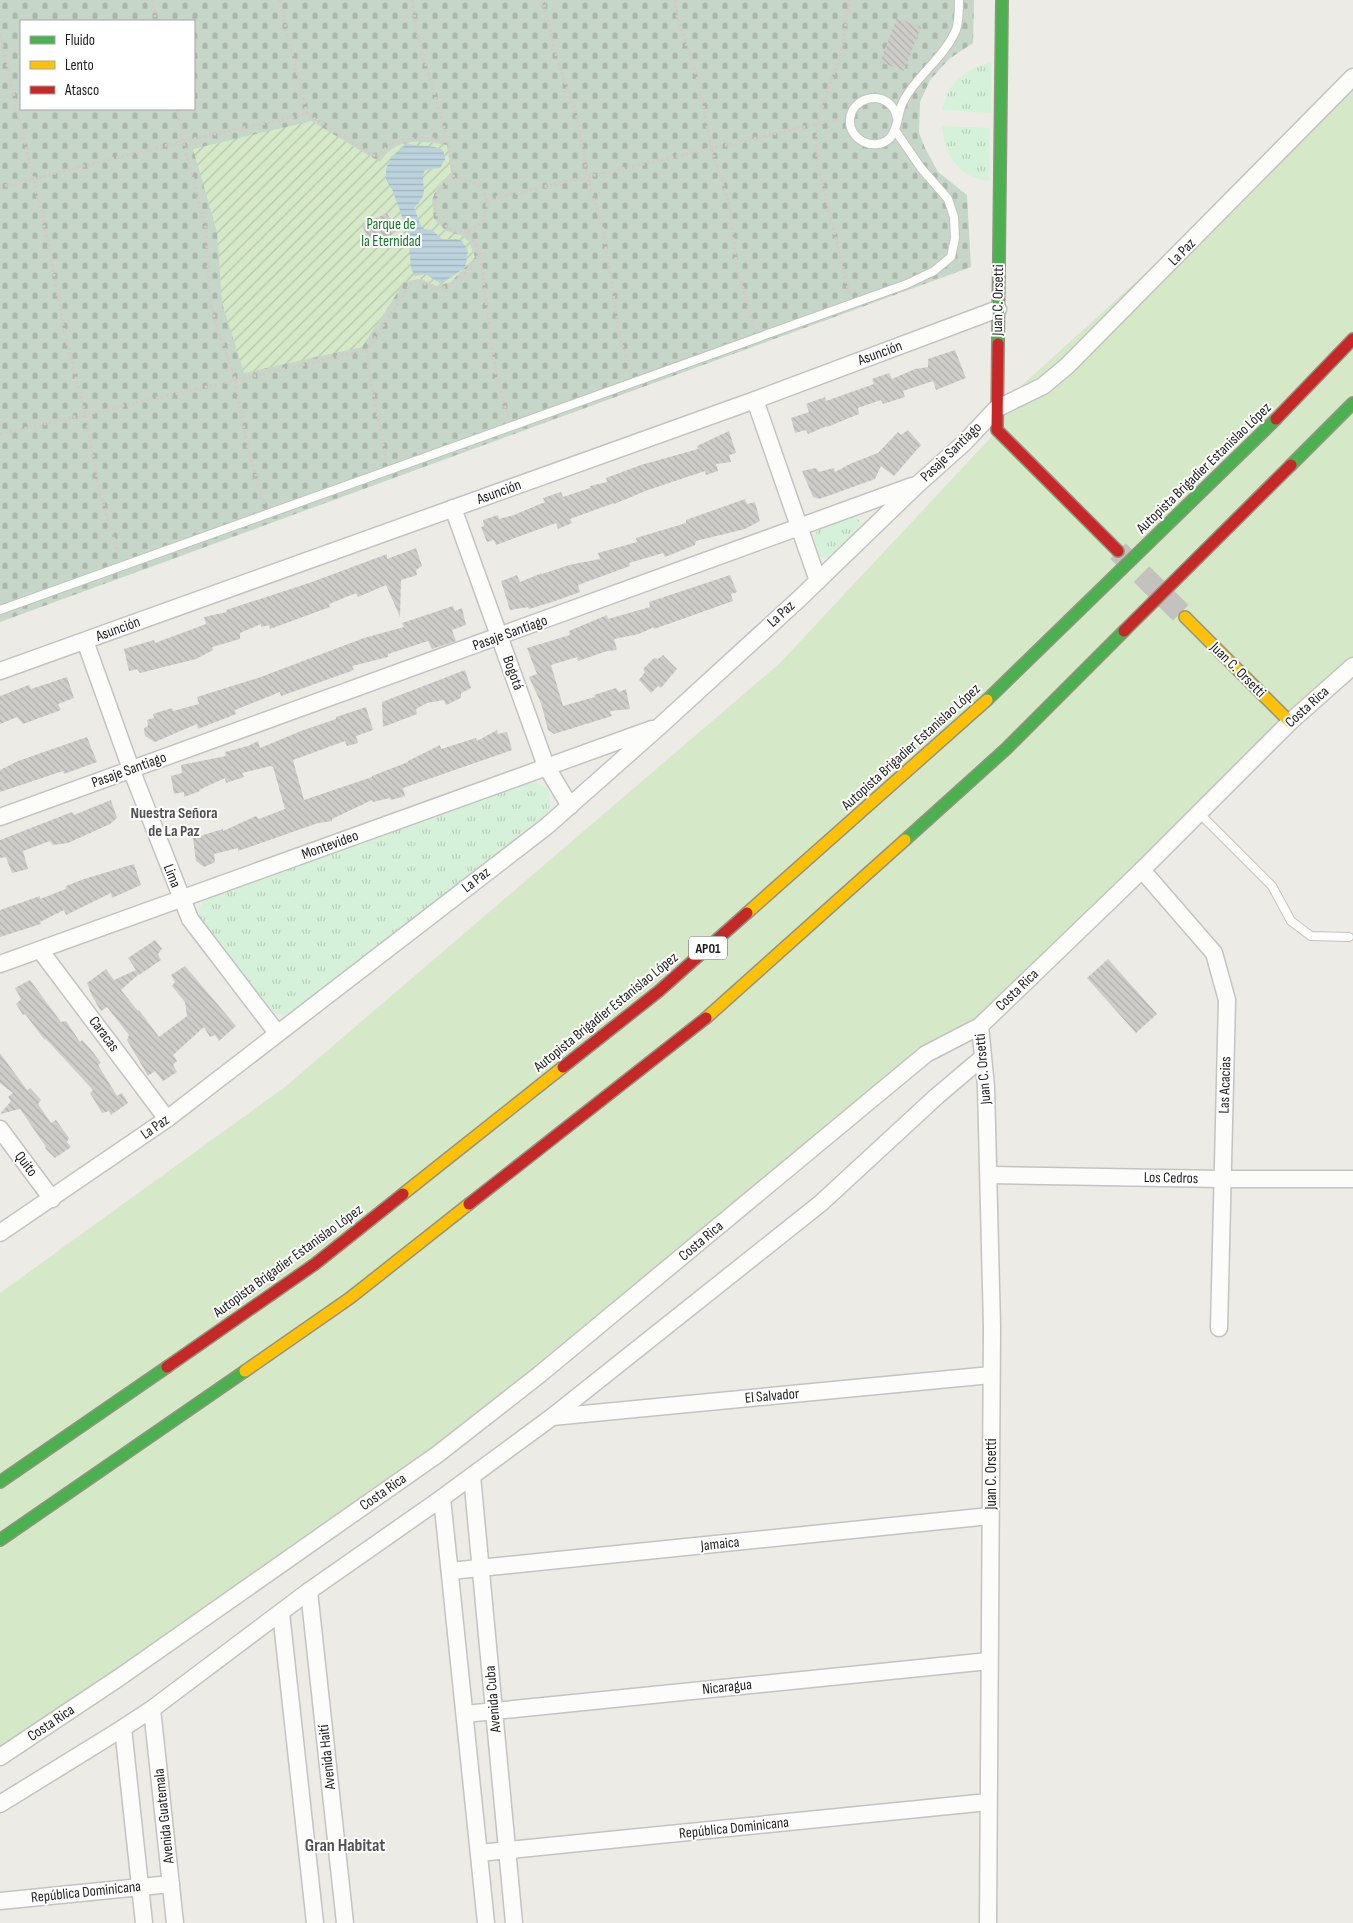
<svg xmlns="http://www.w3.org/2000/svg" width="1353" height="1923" font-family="'Sofia Sans Condensed',sans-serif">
<defs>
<pattern id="cemetery-stones" width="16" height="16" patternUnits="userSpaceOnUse" patternTransform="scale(1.25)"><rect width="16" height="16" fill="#c6d6c8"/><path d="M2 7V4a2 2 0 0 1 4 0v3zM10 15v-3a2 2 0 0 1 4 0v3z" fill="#aab7ab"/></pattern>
<pattern id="park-tufts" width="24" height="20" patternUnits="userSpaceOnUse" patternTransform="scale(1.25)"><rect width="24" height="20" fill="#d6f1d9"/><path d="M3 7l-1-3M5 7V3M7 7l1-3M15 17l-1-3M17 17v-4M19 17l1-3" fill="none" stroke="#b7ceba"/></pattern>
<pattern id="garden-furrows" width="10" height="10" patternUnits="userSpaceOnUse" patternTransform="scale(1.25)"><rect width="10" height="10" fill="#d5e8c7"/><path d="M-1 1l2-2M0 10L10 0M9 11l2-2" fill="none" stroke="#b6c7aa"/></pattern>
<pattern id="water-rules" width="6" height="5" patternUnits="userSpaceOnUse" patternTransform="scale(1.25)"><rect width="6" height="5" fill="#bcd2dd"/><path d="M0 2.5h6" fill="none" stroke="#a1b4bd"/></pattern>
<pattern id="building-back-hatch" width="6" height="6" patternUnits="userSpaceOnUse" patternTransform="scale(1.25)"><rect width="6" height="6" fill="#cfcdc9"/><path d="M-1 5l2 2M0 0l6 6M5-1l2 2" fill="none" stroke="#b1b0ac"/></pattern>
</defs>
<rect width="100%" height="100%" fill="#ecebe6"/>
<!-- grass -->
<polygon fill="#d5e8c7" points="1353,85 1353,666 980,1026 926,1054 539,1375 0,1757 0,1293 285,1087 780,663 997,431 996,409"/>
<!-- cemetery -->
<path fill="url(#cemetery-stones)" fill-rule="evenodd" d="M0 0H974L973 43 949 59 930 80 920 102 919 133 925 148 938 172 967 195 971 267 0 622ZM21 21H194V109H21Z"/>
<!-- park -->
<g fill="url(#park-tufts)">
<path d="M991 62V113L942 110C950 79 962 72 991 62Z"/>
<path d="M942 126 990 128 989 181C958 177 945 156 942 126Z"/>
<path d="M850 517H854L860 521 861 526 858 531 827 559 821 557C819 553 815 547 814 543 810 526 839 521 850 517Z"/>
<path d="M535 782 547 788C550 797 552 804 547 813L295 1010C281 1017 279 1017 266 1006L201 921 198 911 203 901 214 895 520 785Z"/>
</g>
<!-- garden -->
<path fill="url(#garden-furrows)" d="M311 121 380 162C398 136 419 141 447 145L451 173 438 185 432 200 434 219 446 231 463 236 469 242 475 257 451 282 437 286 421 279 405 281 362 347 244 373 222 303 217 232 193 149Z"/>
<!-- water -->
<path fill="url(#water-rules)" d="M407 144 435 147 443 150 445 159 440 168 425 170C420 181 427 189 422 198 420 202 417 205 414 208L420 223 424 229 432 230 442 239H457L462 241 468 251 465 268C455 273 451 279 440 283L425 274 415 276 411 268 408 233 392 189 386 180V169L391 157Z"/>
<!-- building -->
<g fill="url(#building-back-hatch)">
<polygon points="897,18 921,27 904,71 880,62"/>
<polygon points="387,213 396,232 371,245 362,225"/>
<polygon points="955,350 966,378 936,390 933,381 903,391 905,397 883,404 881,400 858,408 859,414 827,427 827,426 808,434 806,430 795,433 791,418 809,412 806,404 825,397 826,401 874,384 872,379 889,373 892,379 915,369 928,367 928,359"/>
<polygon points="908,430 921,445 894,476 881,466 875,479 825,497 819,499 813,497 802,471 816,468 819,472 834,468 835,472 852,463 878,453 898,432 901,435"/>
<polygon points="729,431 736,453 729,455 731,462 716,464 718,471 706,475 705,471 648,490 614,504 614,503 570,519 572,523 558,529 556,523 496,545 494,540 487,542 481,527 484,526 483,520 498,515 499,519 514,515 545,502 543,498 561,492 563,497 590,488 590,486 607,482 606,478 641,465 698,449 697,446"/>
<polygon points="745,499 747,504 755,502 760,521 745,529 696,541 695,545 665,557 663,553 629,563 630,566 578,585 580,592 552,602 529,609 528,607 510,610 501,581 517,575 520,582 542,573 542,574 569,565 600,559 598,553 637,542 636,538 686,523 686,520"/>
<polygon points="416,548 422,566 416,570 417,575 401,580 400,617 386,585 358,597 356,593 329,604 330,607 270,629 269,625 261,627 261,624 240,633 240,639 212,647 213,650 196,659 140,673 137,669 129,671 124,649 154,640 155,643 206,624 204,617 227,612 226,610 312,582 387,554 387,559"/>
<polygon points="730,575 737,592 731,594 733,601 654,629 654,627 639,634 614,639 617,650 607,651 578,661 577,657 551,665 563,706 595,697 594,695 616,688 619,692 626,689 630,709 610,711 612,716 554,734 548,730 541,703 529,677 537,674 527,648 570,635 569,631 607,615 608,619 650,607 649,602"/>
<polygon points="453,606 455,611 462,608 466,625 452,630 456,641 432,649 428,641 388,654 388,657 352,666 354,670 281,696 280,692 235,710 236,714 198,729 197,724 155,742 145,736 144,728 148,726 147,720 154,718 153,714 172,708 173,711 199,704 197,697 258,678 364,638 404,627 402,623"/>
<polygon points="663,655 677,669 661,688 658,686 651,693 639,680 645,672 643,669 654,658 658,659"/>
<polygon points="465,670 471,688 461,693 461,698 446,705 444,700 427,703 416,709 417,714 383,727 382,702"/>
<polygon points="67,677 74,698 58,704 61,710 23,724 17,717 0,724 0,696 29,685 31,689"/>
<polygon points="366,707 373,730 356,736 358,743 347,746 345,741 293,760 304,800 372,777 372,776 408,762 408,761 440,745 441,749 476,738 477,741 497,730 498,734 507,732 512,750 403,788 405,796 391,800 390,798 373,802 372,800 332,819 332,821 318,823 238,851 238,848 214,854 215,862 204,867 196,861 193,838 223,829 223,831 256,816 259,819 285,809 273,767 271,766 242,773 244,777 226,783 225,778 199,790 200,791 184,797 184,792 174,794 171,776 182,773 181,765 226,756 225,752 248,746 258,741 260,748 301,731 336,719 336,717"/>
<polygon points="87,737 97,762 64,774 63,771 0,792 0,770 18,761"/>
<polygon points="111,800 117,818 110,824 68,843 53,845 50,841 23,851 28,869 12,873 6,857 0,858 0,840 72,812 74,815"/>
<polygon points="134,864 141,885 112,898 111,893 66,915 64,910 40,922 41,924 0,937 0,910 40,896 40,899 66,889 66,886 84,879"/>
<polygon points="155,940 162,949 158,954 161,960 139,975 139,974 121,990 138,1011 139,1010 159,1037 187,1016 185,1002 172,986 175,982 171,975 185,966 236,1026 219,1041 215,1035 210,1037 204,1027 173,1055 177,1061 173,1065 177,1072 163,1081 155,1071 148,1076 127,1040 129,1035 107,1007 101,1011 92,996 87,983 106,969 114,980 136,970 128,958"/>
<polygon points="1108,959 1157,1014 1136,1033 1087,978"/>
<polygon points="30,980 61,1022 66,1021 80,1042 82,1040 92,1051 101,1063 98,1065 117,1096 122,1093 128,1103 111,1115 109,1111 102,1113 90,1093 93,1090 46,1039 45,1040 25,1014 23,1015 16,1004 21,999 15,988"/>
<polygon points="0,1053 27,1090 30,1088 41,1100 38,1104 51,1123 56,1120 69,1138 67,1142 71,1147 55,1158 45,1148 46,1147 20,1109 0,1114 11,1101 8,1097 13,1093 0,1083"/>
</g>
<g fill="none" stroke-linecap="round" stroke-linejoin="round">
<!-- secondary-tunnel -->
<polyline stroke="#c3c2be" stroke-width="22" stroke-dasharray="22 11" stroke-linecap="butt" points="1118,551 1185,617"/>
<!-- lane casing -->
<g stroke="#c3c3c1" stroke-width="10">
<g id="lane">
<path d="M897 118C896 115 895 110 893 108 881 90 852 98 850 119 848 139 874 153 890 138 899 128 897 111 904 100 918 74 944 58 956 30 959 22 959 9 959 0"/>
<polyline points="0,610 907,284 934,271 951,257 955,238 954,217 948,199 921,168 895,130"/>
<polyline points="1199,813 1272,886 1291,921 1311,936 1349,937"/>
</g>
</g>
<!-- street casing -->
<g stroke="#c3c3c1" stroke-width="19">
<g id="street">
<polyline points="755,400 818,581"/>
<polyline points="453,508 546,766 570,806"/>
<polyline points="85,641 131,769 190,919 277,1033"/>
<polyline points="0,671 755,400 998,309"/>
<polyline points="0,817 912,486"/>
<polyline points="1142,870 1214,953 1227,1000 1219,1328"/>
<polyline points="40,950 167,1119"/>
<polyline points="0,964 652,729"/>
<polyline points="980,1026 986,1087 992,1327 988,1923"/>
<polyline points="0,1129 52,1199"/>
<polyline points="989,1175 1222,1179 1353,1179"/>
<polyline points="0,1233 167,1119 547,826 660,726 799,599 917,485 964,443 996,409 1043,386 1067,366 1353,77"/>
<polyline points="552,1417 991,1375"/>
<polyline points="472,1476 514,1923"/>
<polyline points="442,1498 486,1923"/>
<polyline points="450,1571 990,1516"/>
<polyline points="309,1591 345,1923"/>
<polyline points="281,1613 315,1923"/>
<polyline points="152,1709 175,1923"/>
<polyline points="465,1714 989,1661"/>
<polyline points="123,1728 144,1923"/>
<polyline points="0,1757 120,1677 438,1454 539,1375 926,1054 980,1026 1142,870 1290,722 1353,666"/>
<polyline points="0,1804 123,1728 152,1709 309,1591 442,1498 552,1417 821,1203 937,1096 982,1058"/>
<polyline points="479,1853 988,1802"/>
<polyline points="0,1901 171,1884"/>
</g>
</g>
<!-- fast casing -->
<g stroke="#919480" stroke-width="14">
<g id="fast">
<polyline points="998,344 1002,0"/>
<polyline points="1291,465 1353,403"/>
<polyline points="987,700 1276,419"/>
<polyline points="905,840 1006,749 1124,631"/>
<polyline points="0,1482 167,1367"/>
<polyline points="0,1540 245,1371"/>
</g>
</g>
<!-- slow casing -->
<g stroke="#919480" stroke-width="14">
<g id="slow">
<polyline points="1185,617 1290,722"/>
<polyline points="747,913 987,700"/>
<polyline points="706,1018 905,840"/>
<polyline points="403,1194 563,1067"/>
<polyline points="245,1371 350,1298 469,1204"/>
</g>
</g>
<!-- jam casing -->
<g stroke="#919480" stroke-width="14">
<g id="jam">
<polyline points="998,344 997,430 1118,551"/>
<polyline points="1276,419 1353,339"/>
<polyline points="1124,631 1291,465"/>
<polyline points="563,1067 659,991 747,913"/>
<polyline points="469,1204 706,1018"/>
<polyline points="167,1367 315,1264 403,1194"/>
</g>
</g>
<!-- path -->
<g stroke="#d5cac7" stroke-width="3" stroke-dasharray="2.5 2.5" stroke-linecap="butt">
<polyline points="152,0 156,21"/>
<path d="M279 0 307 114 377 157C395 134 422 137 448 141"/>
<polyline points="412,0 417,34 448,141 454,180"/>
<polyline points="543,0 557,58 578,120 587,176 603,230 621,341 631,372"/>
<polyline points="675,0 677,15 700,87 711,148 729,204 736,262 754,329"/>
<polyline points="0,35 49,247 64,330 85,414 100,493 119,556"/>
<polyline points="177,109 183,141 206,229 210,304 235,380 248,448 264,504"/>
<circle cx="461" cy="205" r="26"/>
<polyline points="0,187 183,141 307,114"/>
<polyline points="486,200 839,119"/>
<polyline points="468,231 480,253 496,376 508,417"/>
<polyline points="849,293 817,161 817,123 841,52 850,0"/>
<polyline points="367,350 367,361 386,460"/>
<path d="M0 434 367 350 412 282C422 280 429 288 439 288 455 288 472 265 480 253"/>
</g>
<!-- lane -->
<use href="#lane" stroke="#fcfcfb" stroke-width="8"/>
<!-- street -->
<use href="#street" stroke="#fcfcfb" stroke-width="16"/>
<!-- fast -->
<use href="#fast" stroke="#4caf50" stroke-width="11"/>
<!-- slow -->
<use href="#slow" stroke="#ffc107" stroke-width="11"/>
<!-- jam -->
<use href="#jam" stroke="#c62828" stroke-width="11"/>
</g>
<g text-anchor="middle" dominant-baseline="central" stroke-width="4" stroke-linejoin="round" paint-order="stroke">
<!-- shield labels -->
<rect fill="#fff" stroke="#626262" stroke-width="1" x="689" y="936.5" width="38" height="23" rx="4"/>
<g font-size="14" font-weight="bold" fill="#1e1e1e">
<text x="708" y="948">AP01</text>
</g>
<!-- park labels -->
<g font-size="15" fill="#127526" stroke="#fff">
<text x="391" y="224">Parque de<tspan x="391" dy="17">la Eternidad</tspan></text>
</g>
<!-- street labels -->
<g font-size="15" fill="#1e1e1e" stroke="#fff">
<text transform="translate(1182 252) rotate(-45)">La Paz</text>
<text transform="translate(998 300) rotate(-89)">Juan C. Orsetti</text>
<text transform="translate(880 353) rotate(-20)">Asunción</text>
<text transform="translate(951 452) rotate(-44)">Pasaje Santiago</text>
<text transform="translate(1204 468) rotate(-44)">Autopista Brigadier Estanislao López</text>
<text transform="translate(499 492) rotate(-20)">Asunción</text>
<text transform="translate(781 614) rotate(-43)">La Paz</text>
<text transform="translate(118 629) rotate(-20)">Asunción</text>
<text transform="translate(510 633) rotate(-20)">Pasaje Santiago</text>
<text transform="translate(1238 670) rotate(45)">Juan C. Orsetti</text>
<text transform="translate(513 673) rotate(70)">Bogotá</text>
<text transform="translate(1307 707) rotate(-42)">Costa Rica</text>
<text transform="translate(911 747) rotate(-42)">Autopista Brigadier Estanislao López</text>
<text transform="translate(129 770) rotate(-20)">Pasaje Santiago</text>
<text transform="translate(330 845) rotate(-20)">Montevideo</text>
<text transform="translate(172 876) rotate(69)">Lima</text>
<text transform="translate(476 880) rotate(-38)">La Paz</text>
<text transform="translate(1017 990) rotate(-44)">Costa Rica</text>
<text transform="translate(606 1012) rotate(-39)">Autopista Brigadier Estanislao López</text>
<text transform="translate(104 1034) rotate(53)">Caracas</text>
<text transform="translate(983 1069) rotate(-95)">Juan C. Orsetti</text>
<text transform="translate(1225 1085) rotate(-88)">Las Acacias</text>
<text transform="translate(155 1127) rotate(-35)">La Paz</text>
<text transform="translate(26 1164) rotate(53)">Quito</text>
<text transform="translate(1171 1178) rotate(1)">Los Cedros</text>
<text transform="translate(701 1241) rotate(-40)">Costa Rica</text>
<text transform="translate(288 1261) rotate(-36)">Autopista Brigadier Estanislao López</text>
<text transform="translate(772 1396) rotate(-5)">El Salvador</text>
<text transform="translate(991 1474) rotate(-90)">Juan C. Orsetti</text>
<text transform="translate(383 1492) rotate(-35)">Costa Rica</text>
<text transform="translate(720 1544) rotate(-6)">Jamaica</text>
<text transform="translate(727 1687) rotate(-6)">Nicaragua</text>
<text transform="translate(493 1699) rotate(-95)">Avenida Cuba</text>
<text transform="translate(51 1723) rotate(-34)">Costa Rica</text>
<text transform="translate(327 1757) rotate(-96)">Avenida Haití</text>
<text transform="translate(164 1816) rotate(-96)">Avenida Guatemala</text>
<text transform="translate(734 1828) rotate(-6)">República Dominicana</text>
<text transform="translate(86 1892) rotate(-6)">República Dominicana</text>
</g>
<!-- neighbourhood labels -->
<g font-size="16" font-weight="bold" fill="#515151" stroke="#fff">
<text x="174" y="813">Nuestra Señora<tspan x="174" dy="18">de La Paz</tspan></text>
</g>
<!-- quarter labels -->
<g font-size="18" font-weight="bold" fill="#515151" stroke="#fff">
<text x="345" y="1845">Gran Habitat</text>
</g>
</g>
<!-- legend -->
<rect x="20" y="20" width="175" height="90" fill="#ffffff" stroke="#a5a5a5"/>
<rect x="30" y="36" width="25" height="8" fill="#4caf50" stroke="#a5a5a5"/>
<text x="65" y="45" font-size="15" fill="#1e1e1e">Fluido</text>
<rect x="30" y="61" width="25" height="8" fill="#ffc107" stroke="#a5a5a5"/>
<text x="65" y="70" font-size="15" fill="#1e1e1e">Lento</text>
<rect x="30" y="86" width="25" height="8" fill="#c62828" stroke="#a5a5a5"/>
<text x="65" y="95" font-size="15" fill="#1e1e1e">Atasco</text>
</svg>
